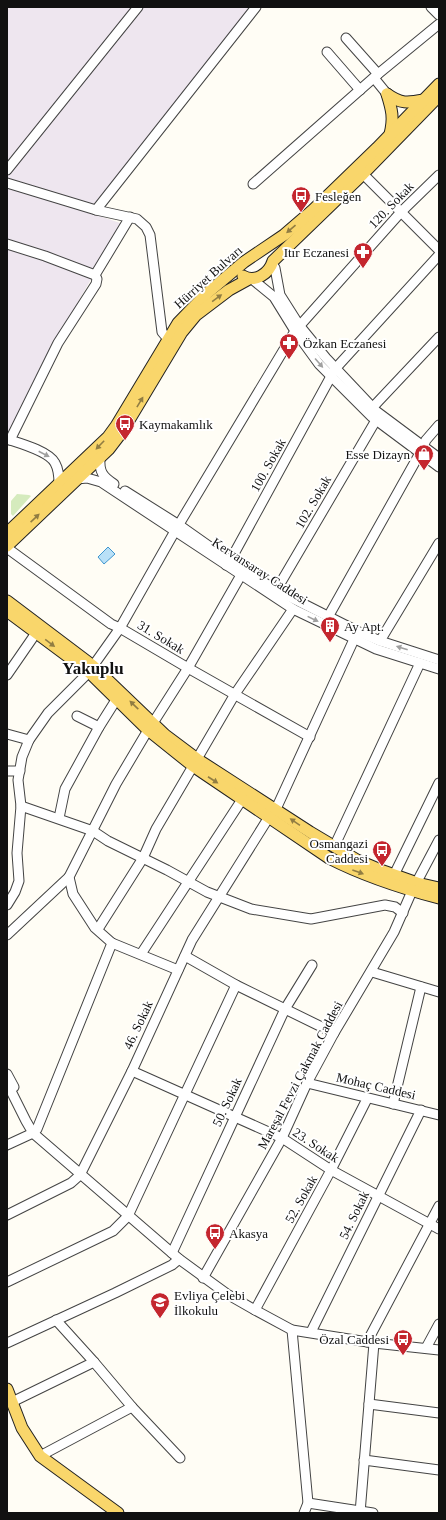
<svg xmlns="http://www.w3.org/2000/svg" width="446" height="1520" font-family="Georgia,serif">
<rect width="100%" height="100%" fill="#fffdf5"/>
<!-- industrial -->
<polygon fill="#eee6ef" points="7,7 251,7 88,212 123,224 52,347 7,439"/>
<!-- green -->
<polygon fill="#d5ebbd" points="17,494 29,495 31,496 13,516 11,514 11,501"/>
<!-- water -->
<polygon fill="#b9e0f7" stroke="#3f96cf" points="108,547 115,554 104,564 98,557"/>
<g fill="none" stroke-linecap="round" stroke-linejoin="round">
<!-- minor casing -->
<g stroke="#444" stroke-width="11">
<g id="minor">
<polyline points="431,7 439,15"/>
<polyline points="346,38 378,74"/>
<polyline points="327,52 360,90"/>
<polyline points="374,78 387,94"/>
<polyline points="7,170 138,7"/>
<polyline points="363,174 439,250"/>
<polyline points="7,183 96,210 137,219 146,227 150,235 162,332 168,339"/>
<polyline points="253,184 378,74 439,24"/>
<polyline points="96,210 256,7"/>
<polyline points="7,244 45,256 95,275 97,279 96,284 58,343 10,440"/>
<polyline points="272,264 275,268 280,295 299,325 326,358 376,411 439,458"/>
<polyline points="95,275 130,217"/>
<polyline points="252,279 274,297 295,331 319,364 372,417 439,467"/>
<polyline points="370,412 373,407 439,337"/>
<path d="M7 439C19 443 49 451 55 463 59 470 59 477 59 484"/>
<path d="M100 458C99 472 103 477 114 484"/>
<polyline points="77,479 87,478 101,482 293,609 376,649 439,669"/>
<polyline points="125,491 179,525 230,561 276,590 357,631 380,641 439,660"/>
<polyline points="7,548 111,624 120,628 188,668 310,737"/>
<polyline points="226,565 230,561 335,369 439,255"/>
<polyline points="274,594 379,415"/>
<polyline points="328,617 420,453 426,440 439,425"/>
<polyline points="380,641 439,543"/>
<polyline points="93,666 120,628 175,531 295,331 401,212 439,175"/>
<polyline points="7,675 36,633"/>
<polyline points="77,716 99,727"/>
<polyline points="153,723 188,668 241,575"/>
<polyline points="7,734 29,740"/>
<polyline points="197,759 235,694 293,609"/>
<polyline points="7,771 20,771"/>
<polyline points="21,806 93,831 108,841 167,870 207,892 251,909 311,919 385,905 395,907 403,913"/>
<polyline points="276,809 356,635"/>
<polyline points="59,818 65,789 99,727 116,700"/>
<polyline points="334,847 420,663"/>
<polyline points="394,875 439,783"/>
<polyline points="7,905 15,892 19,881 17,853 21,806 18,780 22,757 29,740 48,713 89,672"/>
<polyline points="98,929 143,858 156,829 193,766"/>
<polyline points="7,935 69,877"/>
<polyline points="112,943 178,970"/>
<polyline points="141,954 243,798"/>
<polyline points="185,956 236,985 334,1033"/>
<polyline points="372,972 439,992"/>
<polyline points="132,1071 282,1138 331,1170 439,1229"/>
<polyline points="7,1074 14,1087"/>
<polyline points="7,1083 26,1121 33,1133 179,1259 227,1294 255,1310 292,1330 374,1343 439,1350"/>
<polyline points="307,1083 439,1115"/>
<polyline points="393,1104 421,987"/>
<polyline points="7,1145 33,1133 37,1129 112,943 95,928 73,894 69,877 116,784 148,730"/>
<polyline points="7,1215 71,1183 80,1175 132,1071 192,940 269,817"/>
<polyline points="172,1253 285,1009 312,965"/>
<polyline points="203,1278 282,1138 307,1083 334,1033 394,932 412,891 439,840"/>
<polyline points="7,1282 113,1231 128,1216 236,985"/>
<polyline points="255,1310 331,1170 367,1099"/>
<polyline points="292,1330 308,1503 304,1513"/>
<polyline points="311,1332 421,1110"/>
<polyline points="367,1342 439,1206"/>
<polyline points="7,1343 115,1293 172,1265 179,1259"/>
<polyline points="426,1348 439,1324"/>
<polyline points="94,1362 132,1407 180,1458"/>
<polyline points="12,1402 94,1362 56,1320"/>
<polyline points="369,1404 439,1413"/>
<polyline points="40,1456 132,1407"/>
<polyline points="364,1460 439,1470"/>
<polyline points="308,1503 373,1513"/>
<polyline points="360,1513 374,1343"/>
</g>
</g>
<!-- major casing -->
<g stroke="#222" stroke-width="13">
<g id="major">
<path d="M387 94C392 110 394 118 390 134"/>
<path d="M387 94C401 104 407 103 424 100"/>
<path d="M243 276C255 283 269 274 273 261L363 174 439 96"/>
<polyline points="7,533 108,437 116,426 178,323 206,294 244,262 284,235 313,210 377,148 439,84"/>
<polyline points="7,546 109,449 122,432 182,332 196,315 229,290 249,279"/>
<polyline points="7,601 93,666 165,735 197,759 310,832 357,860 383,871 417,883 439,888"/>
<path d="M7 611 89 672 148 730 193 766 329 858C364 876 401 888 439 898"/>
<polyline points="7,1389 22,1428 40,1456 118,1513"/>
</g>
</g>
<!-- minor -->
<use href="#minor" stroke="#fff" stroke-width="9"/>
<!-- major -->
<use href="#major" stroke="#f9d66b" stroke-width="11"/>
</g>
<!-- one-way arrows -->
<defs><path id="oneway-solid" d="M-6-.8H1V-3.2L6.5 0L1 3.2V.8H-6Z"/></defs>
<g fill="#917d42">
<use href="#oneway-solid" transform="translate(291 229) rotate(139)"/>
<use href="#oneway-solid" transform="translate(217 298) rotate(-36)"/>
<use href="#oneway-solid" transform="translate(140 402) rotate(-59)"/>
<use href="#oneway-solid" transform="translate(100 445) rotate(134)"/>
<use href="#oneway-solid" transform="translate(35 518) rotate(-43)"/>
<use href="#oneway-solid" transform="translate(50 643) rotate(37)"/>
<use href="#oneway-solid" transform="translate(134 705) rotate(-136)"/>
<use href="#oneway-solid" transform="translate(213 780) rotate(33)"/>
<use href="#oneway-solid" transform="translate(295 822) rotate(-146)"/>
<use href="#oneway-solid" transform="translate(358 872) rotate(20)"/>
</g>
<g fill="#a0a0a0">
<use href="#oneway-solid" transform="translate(319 363) rotate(49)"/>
<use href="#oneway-solid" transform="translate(44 454) rotate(27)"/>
<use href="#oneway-solid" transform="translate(313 619) rotate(26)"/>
<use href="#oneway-solid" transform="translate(402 648) rotate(-162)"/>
</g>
<!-- icons -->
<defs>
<g id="bus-pin" transform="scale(1)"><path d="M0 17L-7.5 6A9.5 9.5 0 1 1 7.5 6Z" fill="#c4262e" stroke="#fff"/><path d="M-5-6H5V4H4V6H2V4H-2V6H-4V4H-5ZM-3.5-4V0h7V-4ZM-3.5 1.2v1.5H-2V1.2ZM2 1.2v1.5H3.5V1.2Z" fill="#fff"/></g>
<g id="pharmacy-pin" transform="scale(1)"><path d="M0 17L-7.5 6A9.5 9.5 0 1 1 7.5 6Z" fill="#c4262e" stroke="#fff"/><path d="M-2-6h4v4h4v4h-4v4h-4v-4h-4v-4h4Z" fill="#fff"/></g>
<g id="shop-pin" transform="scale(1)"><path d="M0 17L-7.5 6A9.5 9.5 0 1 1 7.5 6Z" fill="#c4262e" stroke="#fff"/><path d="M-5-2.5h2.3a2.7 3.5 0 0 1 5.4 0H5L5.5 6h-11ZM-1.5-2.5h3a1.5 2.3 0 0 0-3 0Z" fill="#fff"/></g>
<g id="building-pin" transform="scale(1)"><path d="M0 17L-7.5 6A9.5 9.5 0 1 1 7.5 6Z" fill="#c4262e" stroke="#fff"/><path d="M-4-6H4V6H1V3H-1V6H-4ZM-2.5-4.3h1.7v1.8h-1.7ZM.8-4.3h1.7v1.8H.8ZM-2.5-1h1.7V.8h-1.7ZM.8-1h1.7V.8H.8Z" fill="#fff"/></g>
<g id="school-pin" transform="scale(1)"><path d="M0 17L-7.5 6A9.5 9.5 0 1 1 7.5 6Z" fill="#c4262e" stroke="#fff"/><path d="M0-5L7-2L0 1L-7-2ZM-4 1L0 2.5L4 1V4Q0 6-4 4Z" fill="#fff"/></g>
</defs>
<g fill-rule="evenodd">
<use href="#bus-pin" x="301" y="196"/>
<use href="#pharmacy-pin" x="363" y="252"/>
<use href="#pharmacy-pin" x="289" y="343"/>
<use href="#bus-pin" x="125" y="424"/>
<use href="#shop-pin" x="424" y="454"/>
<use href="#building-pin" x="330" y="626"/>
<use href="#bus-pin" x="382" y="850"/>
<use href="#bus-pin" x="215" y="1233"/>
<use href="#school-pin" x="160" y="1302"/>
<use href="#bus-pin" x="403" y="1339"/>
</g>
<g text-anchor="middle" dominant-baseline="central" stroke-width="4" stroke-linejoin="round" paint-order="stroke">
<!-- poi labels -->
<g font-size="13" fill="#111" stroke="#fff" text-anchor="start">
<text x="315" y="196">Fesleğen</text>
<text x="349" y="252" text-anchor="end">Itır Eczanesi</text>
<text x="303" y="343">Özkan Eczanesi</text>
<text x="139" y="424">Kaymakamlık</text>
<text x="410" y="454" text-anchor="end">Esse Dizayn</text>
<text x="344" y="626">Ay Apt.</text>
<text x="368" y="843" text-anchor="end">Osmangazi<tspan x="368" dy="15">Caddesi</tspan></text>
<text x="229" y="1233">Akasya</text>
<text x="174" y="1295">Evliya Çelebi<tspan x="174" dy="15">İlkokulu</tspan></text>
<text x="389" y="1339" text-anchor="end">Özal Caddesi</text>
</g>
<!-- street labels -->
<g font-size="13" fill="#111" stroke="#fff">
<text transform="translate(391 205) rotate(-46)">120. Sokak</text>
<text transform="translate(208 277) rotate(-42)">Hürriyet Bulvarı</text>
<text transform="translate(268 465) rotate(-61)">100. Sokak</text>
<text transform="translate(313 502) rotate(-60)">102. Sokak</text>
<text transform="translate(260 571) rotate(33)">Kervansaray Caddesi</text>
<text transform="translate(161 637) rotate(31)">31. Sokak</text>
<text transform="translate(138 1025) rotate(-65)">46. Sokak</text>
<text transform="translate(300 1075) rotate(-62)">Mareşal Fevzi Çakmak Caddesi</text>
<text transform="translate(376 1086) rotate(13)">Mohaç Caddesi</text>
<text transform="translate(227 1102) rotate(-65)">50. Sokak</text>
<text transform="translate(316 1145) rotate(33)">23. Sokak</text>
<text transform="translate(301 1199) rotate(-61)">52. Sokak</text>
<text transform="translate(354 1215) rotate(-64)">54. Sokak</text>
</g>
<!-- district labels -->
<g font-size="17" font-weight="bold" fill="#111" stroke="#fff">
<text x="93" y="668">Yakuplu</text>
</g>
</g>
<!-- border -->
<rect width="446" height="1520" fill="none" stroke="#111111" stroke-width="16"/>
</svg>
